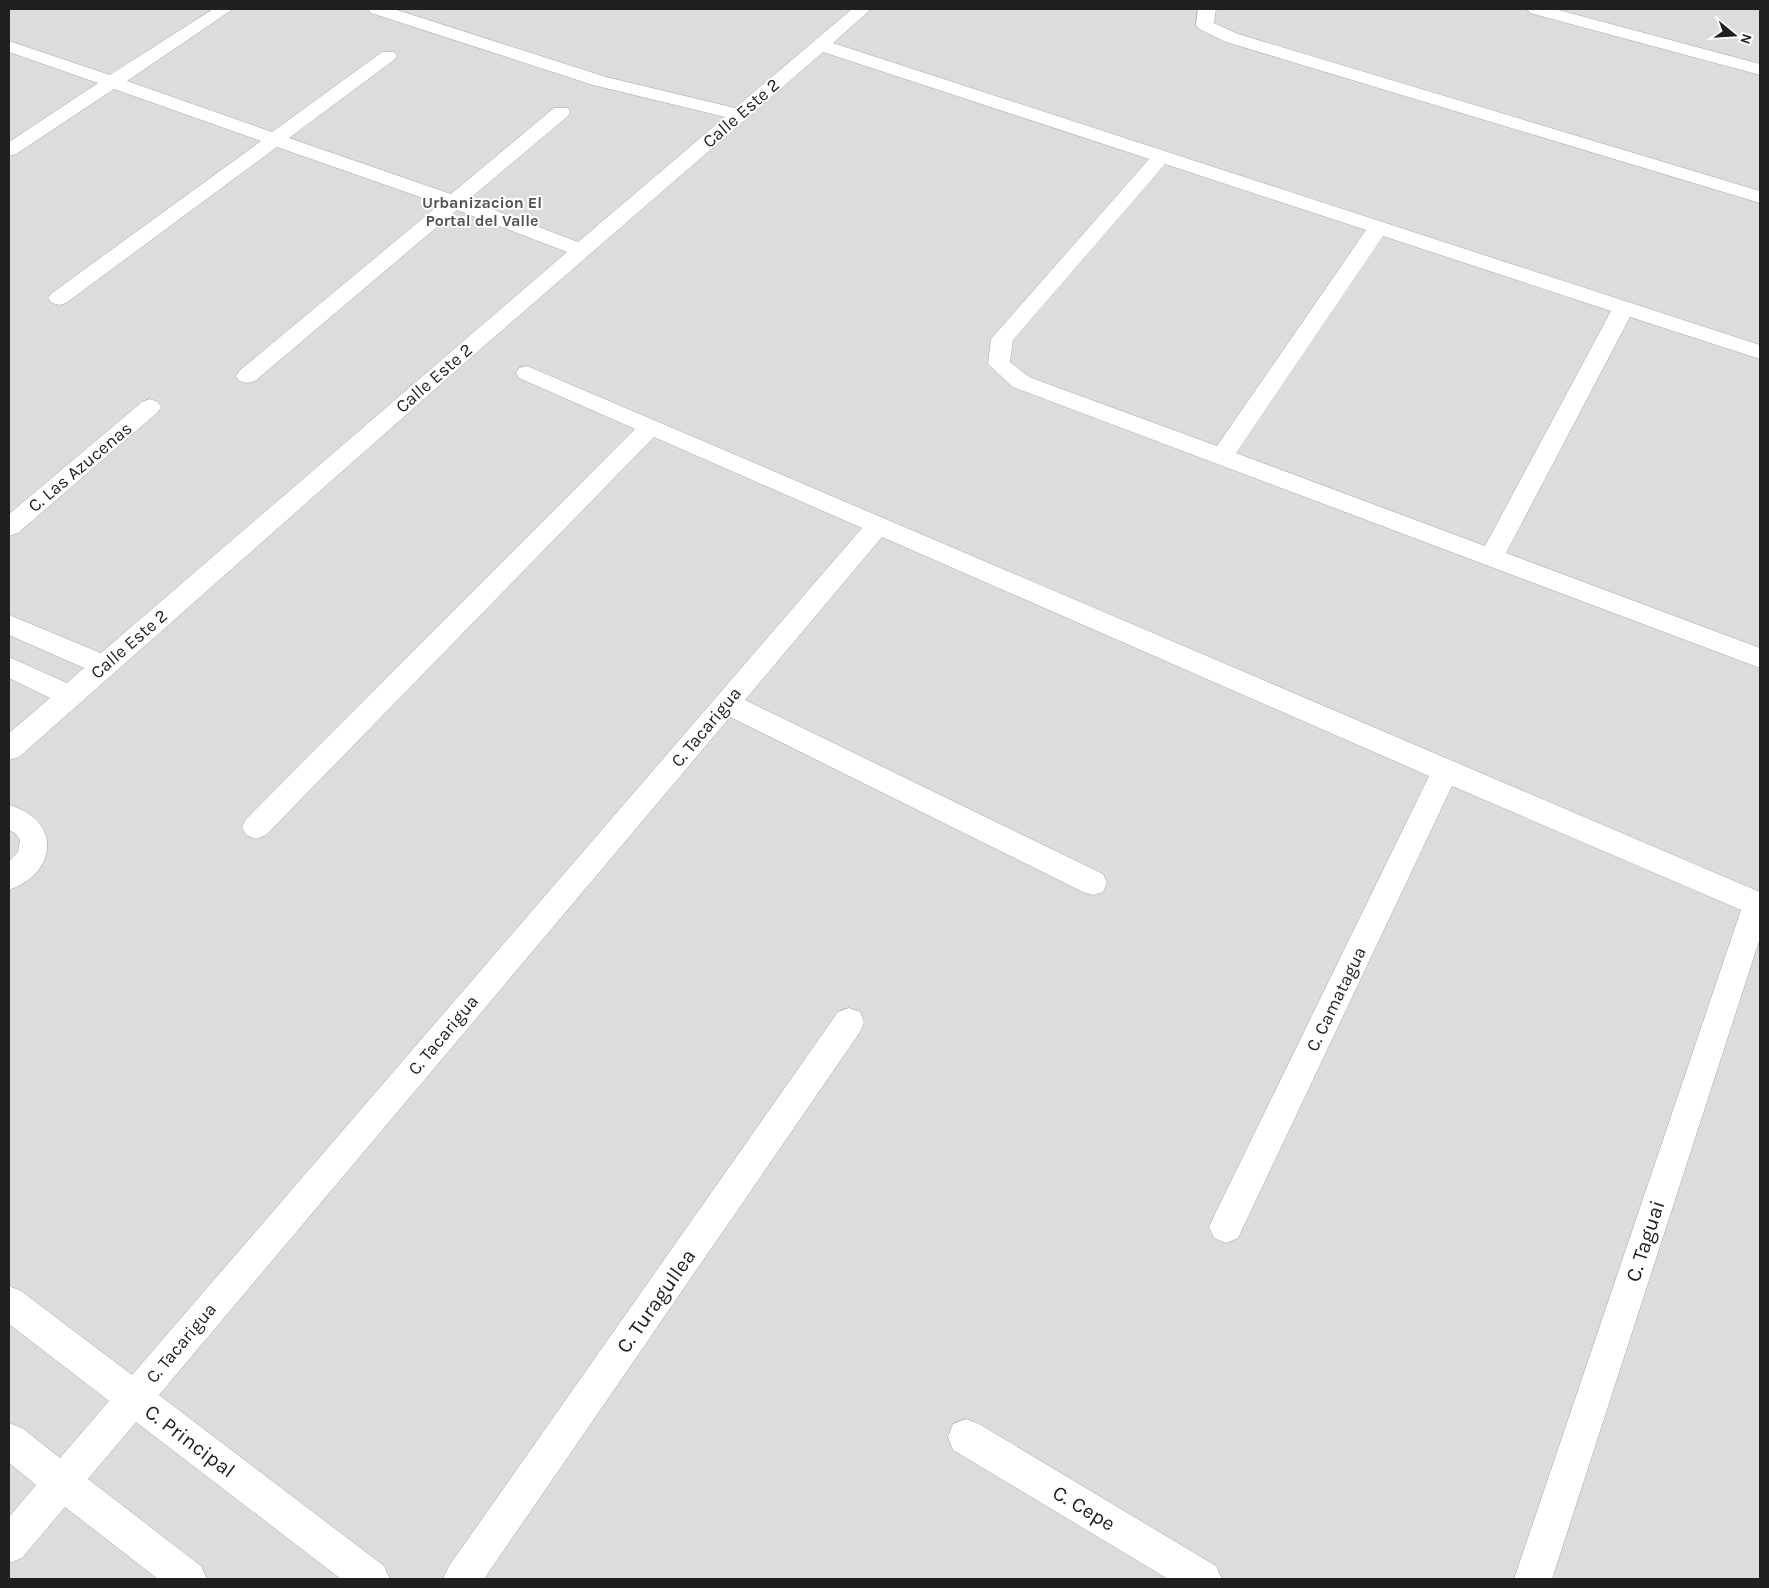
<svg xmlns="http://www.w3.org/2000/svg" width="1769" height="1588" font-family="Karla,sans-serif">
<rect width="100%" height="100%" fill="#f0ede5"/>
<!-- residential -->
<rect fill="#dddcdc" x="9" y="9" width="1751" height="1570"/>
<g fill="none" stroke-linecap="round" stroke-linejoin="round">
<!-- minor casing -->
<g stroke="#a6a6a6" stroke-width="1">
<g id="minor">
<path d="M213 9H233L127 81 272 132 382 52H394L397 56 394 60 289 138 451 194 554 108H568L570 112 568 116 468 200 578 242 725 117 593 85 371 13 368 9H394L606 77 735 108 852 9H871L833 43 1760 345V359L1630 317 1506 553 1760 648V668L1013 387 988 364 991 339 1149 159 823 52 476 353 19 757 9 760V733L50 698 9 678V657L67 683 84 668 9 635V615L101 653 567 252 457 210 255 381 247 383 239 381 236 376 239 371 440 204 277 147 66 303 59 305 52 303 48 298 52 293 261 141 114 89 16 154 9 156V142L98 83 9 52V41L110 75ZM1165 164 1366 230 1217 446 1029 377 1010 362 1013 340ZM1383 236 1611 311 1485 546 1236 453Z"/>
<polygon points="1198,9 1216,9 1214,23 1238,34 1760,191 1760,203 1226,42 1199,29 1196,25"/>
<polygon points="1527,9 1555,9 1760,64 1760,75 1530,13"/>
<polygon points="527,366 1760,892 1760,938 1552,1579 1514,1579 1741,910 1452,786 1238,1238 1226,1243 1214,1238 1209,1227 1214,1216 1429,776 882,537 745,700 1103,874 1107,883 1103,892 1093,895 1083,892 730,717 159,1395 384,1566 390,1579 341,1579 136,1422 88,1479 201,1566 207,1579 158,1579 65,1507 22,1558 9,1563 9,1517 36,1485 9,1463 9,1423 22,1428 60,1458 109,1401 9,1324 9,1286 21,1291 132,1375 862,528 654,437 266,835 256,839 246,835 242,827 246,819 635,429 519,378 516,373 519,368"/>
<polygon points="150,399 158,402 161,407 158,412 18,533 9,536 9,514 142,402"/>
<path d="M9 805C62 820 58 873 9 890V861L18 852 20 840 15 833 9 830Z"/>
<polygon points="849,1008 860,1012 864,1022 860,1032 484,1579 443,1579 449,1566 838,1012"/>
<polygon points="966,1419 979,1424 1216,1566 1222,1579 1168,1579 953,1450 948,1437 953,1424"/>
</g>
</g>
<!-- minor -->
<use href="#minor" fill="#fff" fill-rule="evenodd"/>
</g>
<g text-anchor="middle" dominant-baseline="central" stroke-width="4" stroke-linejoin="round" paint-order="stroke">
<!-- far-neighbourhood labels -->
<g font-size="16" font-weight="bold" fill="#525252" stroke="#fff">
<text x="482" y="202">Urbanizacion El<tspan x="482" dy="18">Portal del Valle</tspan></text>
</g>
<!-- street labels -->
<g font-size="18" fill="#1f1f1f" stroke="#fff">
<text transform="translate(741 113) rotate(-41)">Calle Este 2</text>
<text transform="translate(434 378) rotate(-41)">Calle Este 2</text>
<text transform="translate(80 467) rotate(-40)">C. Las Azucenas</text>
<text transform="translate(129 644) rotate(-41)">Calle Este 2</text>
<text transform="translate(706 727) rotate(-50)">C. Tacarigua</text>
<text transform="translate(1336 999) rotate(-64)">C. Camatagua</text>
<text transform="translate(443 1035) rotate(-50)">C. Tacarigua</text>
<text transform="translate(181 1343) rotate(-50)">C. Tacarigua</text>
</g>
<!-- near-street labels -->
<g font-size="21" fill="#1f1f1f" stroke="#fff">
<text transform="translate(1645 1241) rotate(-72)">C. Taguai</text>
<text transform="translate(656 1301) rotate(-55)">C. Turagullea</text>
<text transform="translate(190 1441) rotate(37)">C. Principal</text>
<text transform="translate(1084 1508) rotate(31)">C. Cepe</text>
</g>
</g>
<!-- border -->
<rect width="1769" height="1588" fill="none" stroke="#1f1f1f" stroke-width="20"/>
<!-- north arrow -->
<g transform="translate(1734 35) rotate(108)" stroke="#ffffff" stroke-width="4" paint-order="stroke">
<path d="M0-4L9 19L0 12L-9 19Z" fill="#1f1f1f"/>
<text y="-8" font-size="14" font-weight="bold" text-anchor="middle" fill="#1f1f1f">N</text>
</g>
</svg>
